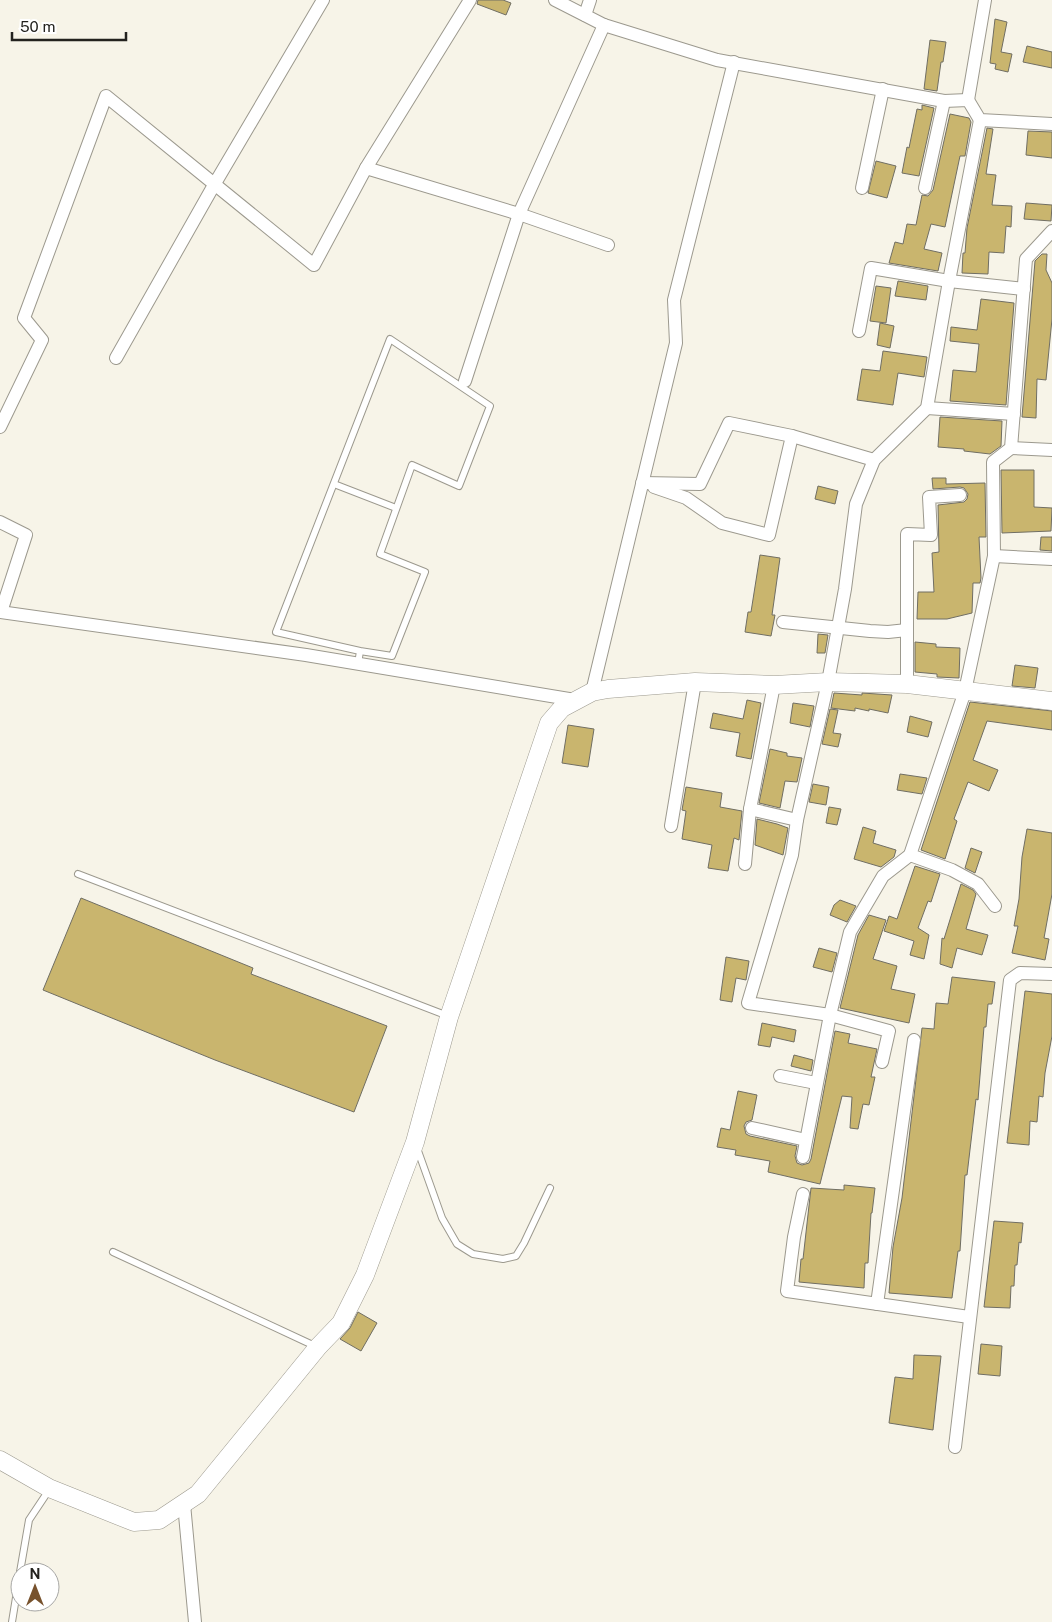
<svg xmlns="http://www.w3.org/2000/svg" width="1052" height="1622" font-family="'Public Sans',sans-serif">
<rect width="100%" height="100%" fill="#f7f4e8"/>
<!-- building -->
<g fill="#c9b56e" stroke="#706e63">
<polygon points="478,0 503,0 511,3 506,15 477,4"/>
<polygon points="995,19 1007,22 1001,52 1012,54 1008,72 995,69 996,64 990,63"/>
<polygon points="930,40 946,42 943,62 941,62 937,91 924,89"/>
<polygon points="1027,46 1052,52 1052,68 1023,62"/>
<polygon points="922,105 934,108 919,176 902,173 907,147 909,148 917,109 922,110"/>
<polygon points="950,114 969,118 971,122 965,156 960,156 945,227 931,224 924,249 942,253 938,271 889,263 895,242 903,244 907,224 916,225 922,195 928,196 933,190"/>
<polygon points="987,128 993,129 986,174 996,175 992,205 1012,206 1011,227 1006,226 1004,253 989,252 988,274 962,273 963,253 965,253 967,228"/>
<polygon points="1028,131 1052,132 1052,158 1026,155"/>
<polygon points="876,161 896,166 887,198 868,193"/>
<polygon points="1026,203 1052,205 1051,221 1024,219"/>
<polygon points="1042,254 1047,254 1046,270 1052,283 1052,319 1046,380 1037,379 1036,418 1022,417 1035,261"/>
<polygon points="898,281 928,286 926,300 895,296"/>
<polygon points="876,286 891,288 886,323 870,321"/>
<polygon points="981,299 1014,303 1006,405 950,401 953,370 976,372 979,344 950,341 951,327 977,330"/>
<polygon points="880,323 894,326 890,348 877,345"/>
<polygon points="883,351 927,357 924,377 898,373 893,405 857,400 862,369 880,371"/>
<polygon points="940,417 1002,421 1001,446 990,454 964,451 964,449 938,447"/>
<polygon points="1001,470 1034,470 1034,507 1052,508 1051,531 1002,533"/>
<polygon points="932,478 946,478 946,484 985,483 986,537 979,537 981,578 980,583 973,583 972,613 947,619 917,619 918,592 934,592 932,553 939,552 938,505 964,502 967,499 968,494 964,488 960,487 933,489"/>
<polygon points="818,486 838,491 835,504 815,499"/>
<polygon points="1041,537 1052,537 1052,551 1040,550"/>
<polygon points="760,555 780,558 772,615 775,615 771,636 745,632 748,612 751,612"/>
<polygon points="818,634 828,635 825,653 817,653"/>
<polygon points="915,642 936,644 936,647 960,648 959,678 937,677 937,674 915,672"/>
<polygon points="1015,665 1038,668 1035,688 1012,686"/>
<polygon points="834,693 862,695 862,693 892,695 888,713 869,709 869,711 855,708 855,711 831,708"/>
<polygon points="747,700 761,703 751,759 736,756 740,733 710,728 713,713 743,719"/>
<polygon points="970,702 1052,711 1052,730 987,721 973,760 998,770 989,791 968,782 954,819 957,821 945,859 921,850"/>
<polygon points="793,703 814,706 810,727 790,723"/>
<polygon points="830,709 838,710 833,733 841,734 838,747 822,744"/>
<polygon points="910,716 932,722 928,737 907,732"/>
<polygon points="568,725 594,729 588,767 562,763"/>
<polygon points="770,749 787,753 787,756 802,758 797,782 785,781 780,808 759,803"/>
<polygon points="900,774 927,778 922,794 897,790"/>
<polygon points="813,784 829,787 826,805 809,802"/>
<polygon points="686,787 722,793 720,807 742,811 739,840 734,838 728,871 708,868 712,845 682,839 686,811 682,810"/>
<polygon points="829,807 841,809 837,825 826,823"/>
<polygon points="757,819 777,824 788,828 783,855 755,845"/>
<polygon points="863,827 876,831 873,843 896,850 894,857 881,867 854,859"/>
<polygon points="1027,829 1052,833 1052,894 1044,938 1049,939 1045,960 1012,953 1018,926 1014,926 1019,899 1022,857"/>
<polygon points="971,848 982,852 975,873 965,868"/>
<polygon points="915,866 940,874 931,902 928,901 918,928 929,935 924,959 910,955 914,941 884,931 889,916 897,919"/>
<polygon points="961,884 973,890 976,894 966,929 988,935 982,955 957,948 952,968 940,964 942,938 944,939"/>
<polygon points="81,898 253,968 251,974 387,1026 354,1112 215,1060 43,990"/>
<polygon points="840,900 856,906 847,922 830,915 834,905"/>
<polygon points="869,915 886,920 873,959 897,966 891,989 915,994 909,1023 840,1008 858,935"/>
<polygon points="819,948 837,953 832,972 813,967"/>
<polygon points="726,957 749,961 746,980 736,978 732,1002 720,1000"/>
<polygon points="952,977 995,982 992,1004 988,1004 986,1027 984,1027 978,1100 976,1099 967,1175 965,1175 960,1251 958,1251 952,1298 889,1293 893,1247 902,1198 922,1028 934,1029 936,1003 948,1004"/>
<polygon points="1025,991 1052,994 1052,1036 1045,1073 1043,1097 1039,1096 1037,1122 1030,1121 1029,1145 1007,1143"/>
<polygon points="762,1023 796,1030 794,1042 772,1037 770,1047 758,1045"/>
<polygon points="835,1031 850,1034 848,1043 877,1049 871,1077 875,1077 869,1105 863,1104 858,1129 850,1128 852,1097 842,1096 820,1184 768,1172 770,1161 735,1155 736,1150 717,1147 721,1128 730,1130 738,1091 757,1095 752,1120 746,1122 744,1126 746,1134 750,1136 797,1146 795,1156 797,1163 802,1165 809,1163 811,1159"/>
<polygon points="794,1055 813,1060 811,1071 791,1066"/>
<polygon points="844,1185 875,1188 872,1213 871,1213 868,1263 865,1263 864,1288 799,1282 801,1259 803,1259 811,1188 844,1190"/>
<polygon points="994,1221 1023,1223 1021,1243 1019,1242 1017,1265 1015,1265 1014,1286 1011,1286 1010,1308 984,1307"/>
<polygon points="358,1312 377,1323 361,1351 340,1339 350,1328"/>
<polygon points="981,1344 1002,1346 1000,1376 978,1374"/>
<polygon points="914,1355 941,1356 933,1430 889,1423 895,1377 913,1379"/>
</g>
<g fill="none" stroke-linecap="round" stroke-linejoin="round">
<!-- lane casing -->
<g stroke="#9c998e" stroke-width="8">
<g id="lane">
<polyline points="334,484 396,508"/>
<polyline points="358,664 360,651 276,632 390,339 490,406 459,486 412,465 380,554 425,572 392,656 360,651"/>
<polyline points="78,874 448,1016"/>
<polyline points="417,1148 442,1218 457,1244 473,1254 503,1259 516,1256 524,1243 550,1188"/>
<polyline points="113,1252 317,1347"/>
<polyline points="20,1572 29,1520 49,1490"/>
<polyline points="12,1622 20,1573"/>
</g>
</g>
<!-- street casing -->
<g stroke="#9c998e" stroke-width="14">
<g id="street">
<polyline points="555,0 604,25 717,60 944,101 968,100 980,120 1052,124"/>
<polyline points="585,15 590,0"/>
<polyline points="968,100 985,0"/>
<polyline points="366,168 519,214 608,245"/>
<polyline points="862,188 883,89"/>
<polyline points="925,188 944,101"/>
<polyline points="859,331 871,268 949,281 1024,289"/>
<polyline points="116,358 214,185 323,0"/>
<polyline points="465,381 519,214 604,25"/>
<polyline points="927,408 1014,414"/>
<polyline points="0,427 42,340 24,318 106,96 314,265 366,168 470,0"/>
<polyline points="1011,448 1052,450"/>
<polyline points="642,483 700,484 729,423 792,436 874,460"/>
<polyline points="654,487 686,498 722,523 769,535 792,436"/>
<polyline points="0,522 26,535 1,612"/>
<polyline points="994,556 1052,559"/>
<polyline points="0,612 306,655 575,700"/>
<polyline points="783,622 870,631 888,632 907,630"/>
<polyline points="907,684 907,534 931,535 929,497 960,495"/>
<polyline points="592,692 676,343 674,300 734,62"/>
<polyline points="750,809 797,820"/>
<polyline points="671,826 695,682"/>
<polyline points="745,864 750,809 774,685"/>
<polyline points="995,906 978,884 952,870 910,855 965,691 994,556 993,462 1011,448 1026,259 1052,231"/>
<polyline points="882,1062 889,1031 830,1015 748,1003 792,855 797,820 828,682 845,589 856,504 874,460 927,408 949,281 980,120"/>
<polyline points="780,1076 816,1083"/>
<polyline points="752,1128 806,1140"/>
<polyline points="803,1157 830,1015 850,932 883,876 910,855"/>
<polyline points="803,1194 794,1237 787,1291 969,1317"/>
<polyline points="877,1304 914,1040"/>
<polyline points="955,1447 1010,980 1020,973 1052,974"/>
<polyline points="184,1504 195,1622"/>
</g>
</g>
<!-- secondary casing -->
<g stroke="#9c998e" stroke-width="19">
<polyline id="secondary" points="0,1460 49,1488 134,1522 159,1520 198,1494 318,1347 341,1323 365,1275 415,1142 449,1017 549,723 562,708 592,692 608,689 695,682 774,685 828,682 907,684 1052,701"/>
</g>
<!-- lane -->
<use href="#lane" stroke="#fff" stroke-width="6"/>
<!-- street -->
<use href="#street" stroke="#fff" stroke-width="12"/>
<!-- secondary -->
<use href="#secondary" stroke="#fff" stroke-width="18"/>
</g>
<!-- north arrow -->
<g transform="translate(35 1587)"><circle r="24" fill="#ffffff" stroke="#a7a7a5"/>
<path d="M0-4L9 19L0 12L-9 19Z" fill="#77522d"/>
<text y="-8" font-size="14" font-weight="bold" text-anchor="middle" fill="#23221e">N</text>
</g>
<!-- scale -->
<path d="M12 32v8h114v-8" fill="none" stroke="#23221e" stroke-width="2.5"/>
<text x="20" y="32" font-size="15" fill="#23221e" stroke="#ffffff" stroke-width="4" paint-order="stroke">50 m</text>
</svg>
